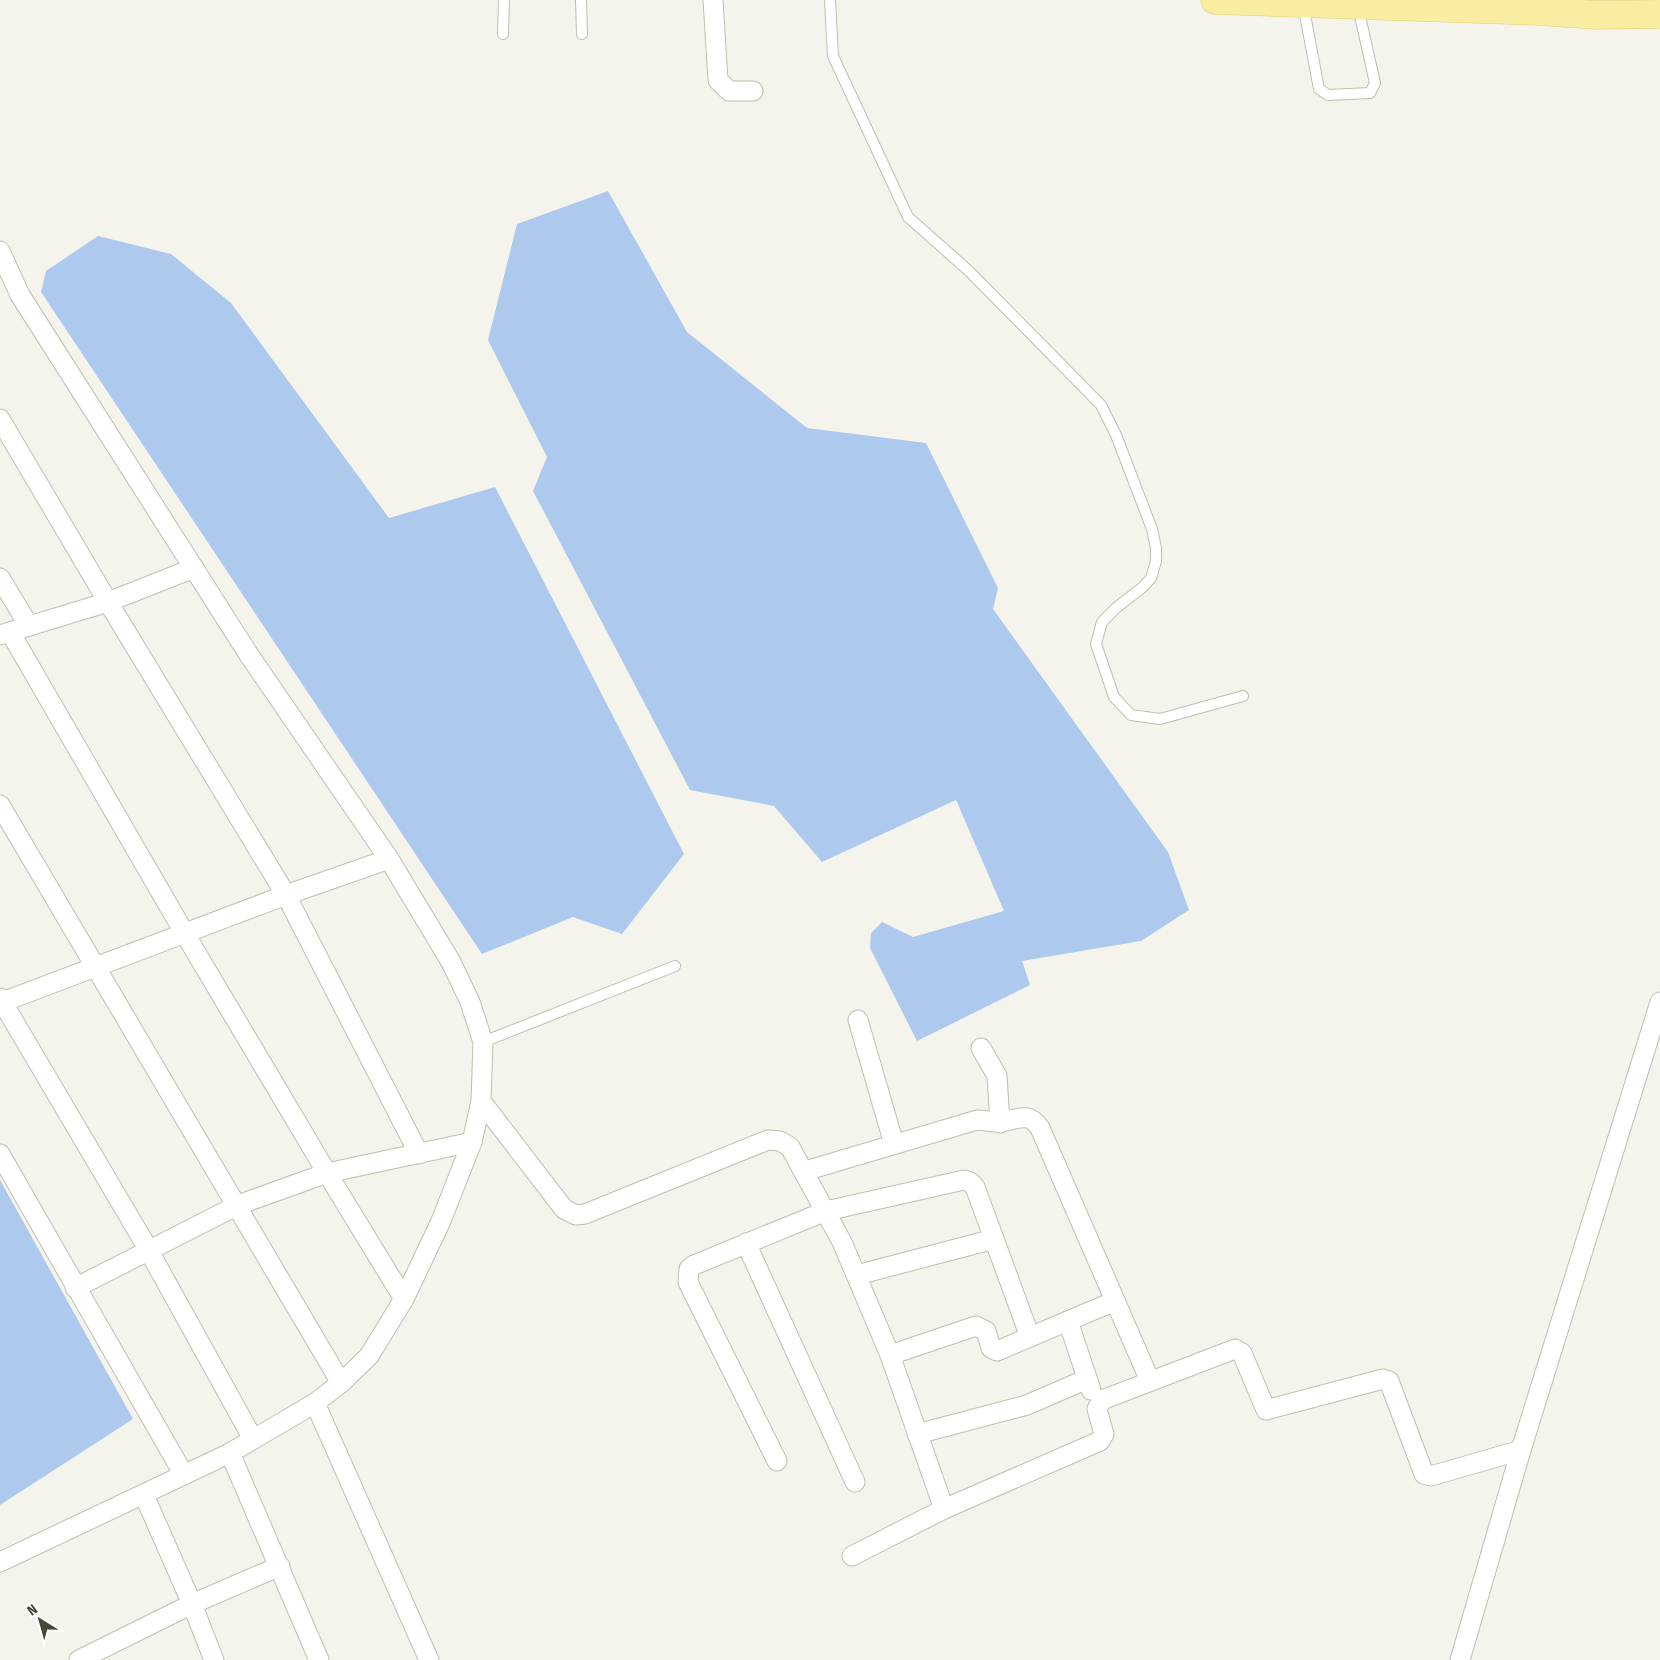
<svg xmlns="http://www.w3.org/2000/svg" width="1660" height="1660" font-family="'Fira Sans Condensed',sans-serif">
<rect width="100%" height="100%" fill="#f5f4ec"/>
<!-- water -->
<g fill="#adcaee">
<polygon points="608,191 687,332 807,428 926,443 998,588 993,609 1168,852 1189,910 1141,941 1022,961 1030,985 917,1041 870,948 871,933 882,922 913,937 1004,911 956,800 822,862 774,806 690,790 533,491 547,457 488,340 517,224"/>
<polygon points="98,236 171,254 231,303 389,518 495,487 684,854 622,934 573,917 482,954 41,292 46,271"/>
<polygon points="0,1180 133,1419 0,1505"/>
</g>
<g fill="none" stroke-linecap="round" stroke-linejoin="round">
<!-- service casing -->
<g stroke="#c1bdaf" stroke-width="12">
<g id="service">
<polyline points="581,0 582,34"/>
<polyline points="830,0 833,56 908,217 969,271 1101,405 1116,435 1152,529 1156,548 1156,561 1151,578 1143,587 1116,608 1102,622 1096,644 1114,697 1131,715 1160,719 1243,696"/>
<polyline points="1303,4 1319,89 1328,95 1370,93 1375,83 1358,7"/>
<polyline points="503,34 504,0"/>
<polyline points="483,1042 675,966"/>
</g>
</g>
<!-- minor casing -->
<g stroke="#c1bdaf" stroke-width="21">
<g id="minor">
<polyline points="713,0 718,80 729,91 753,91"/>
<polyline points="0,251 20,295 249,655 389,859 451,962 470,1002 483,1042 481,1101 472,1142 441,1221 404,1299 369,1356 341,1383 315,1403 230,1453 0,1562"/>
<polyline points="0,419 108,602 194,568"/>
<polyline points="0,578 29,626"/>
<polyline points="10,632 185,934 327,1173 238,1205 75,1288"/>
<polyline points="0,635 108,602 286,895 0,1003"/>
<polyline points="0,805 341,1383"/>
<polyline points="389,859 286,895 419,1154"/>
<polyline points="0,998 144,1242 253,1439"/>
<polyline points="858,1020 894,1144"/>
<polyline points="981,1048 997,1076 1000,1123"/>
<polyline points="481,1101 564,1209 576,1215 585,1214 768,1140 780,1141 790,1147 842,1242 890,1355 944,1509 852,1556"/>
<polyline points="0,1154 184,1475"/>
<path d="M805 1171 977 1120C984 1120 990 1122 997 1122 1015 1122 1027 1109 1040 1128L1150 1381"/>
<polyline points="746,1243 855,1482"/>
<polyline points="857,1275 994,1239"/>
<polyline points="404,1299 327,1173 472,1142"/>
<polyline points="1068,1321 1091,1390"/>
<polyline points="890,1355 976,1326 986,1331 991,1348 997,1351 1115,1301"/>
<polyline points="315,1403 429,1660"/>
<polyline points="917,1434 1027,1405 1087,1379"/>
<polyline points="230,1453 319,1660"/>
<polyline points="777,1461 688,1282 689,1269 694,1265 826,1211 964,1180 970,1182 975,1187 1030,1337"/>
<polyline points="144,1495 192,1604 280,1566"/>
<polyline points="944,1509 1100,1441 1104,1434 1097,1409 1102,1400 1235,1349 1242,1353 1266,1410 1383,1379 1389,1381 1424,1474 1431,1476 1521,1450"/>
<polyline points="79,1660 192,1604 214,1660"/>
<polyline points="1460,1660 1521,1450 1660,1002"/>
</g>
</g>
<!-- primary casing -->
<g stroke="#dfce71" stroke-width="29">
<polyline id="primary" points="1215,0 1539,11 1597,15 1660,14"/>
</g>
<!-- service -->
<use href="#service" stroke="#fff" stroke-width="10"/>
<!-- minor -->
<use href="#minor" stroke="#fff" stroke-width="19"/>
<!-- primary -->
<use href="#primary" stroke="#f9eda1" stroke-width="28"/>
</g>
<!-- north arrow -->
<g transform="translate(40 1620) rotate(323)" stroke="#ffffff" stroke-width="4" paint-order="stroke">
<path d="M0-4L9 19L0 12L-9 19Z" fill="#4a463a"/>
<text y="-8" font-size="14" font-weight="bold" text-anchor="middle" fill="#4a463a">N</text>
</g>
</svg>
